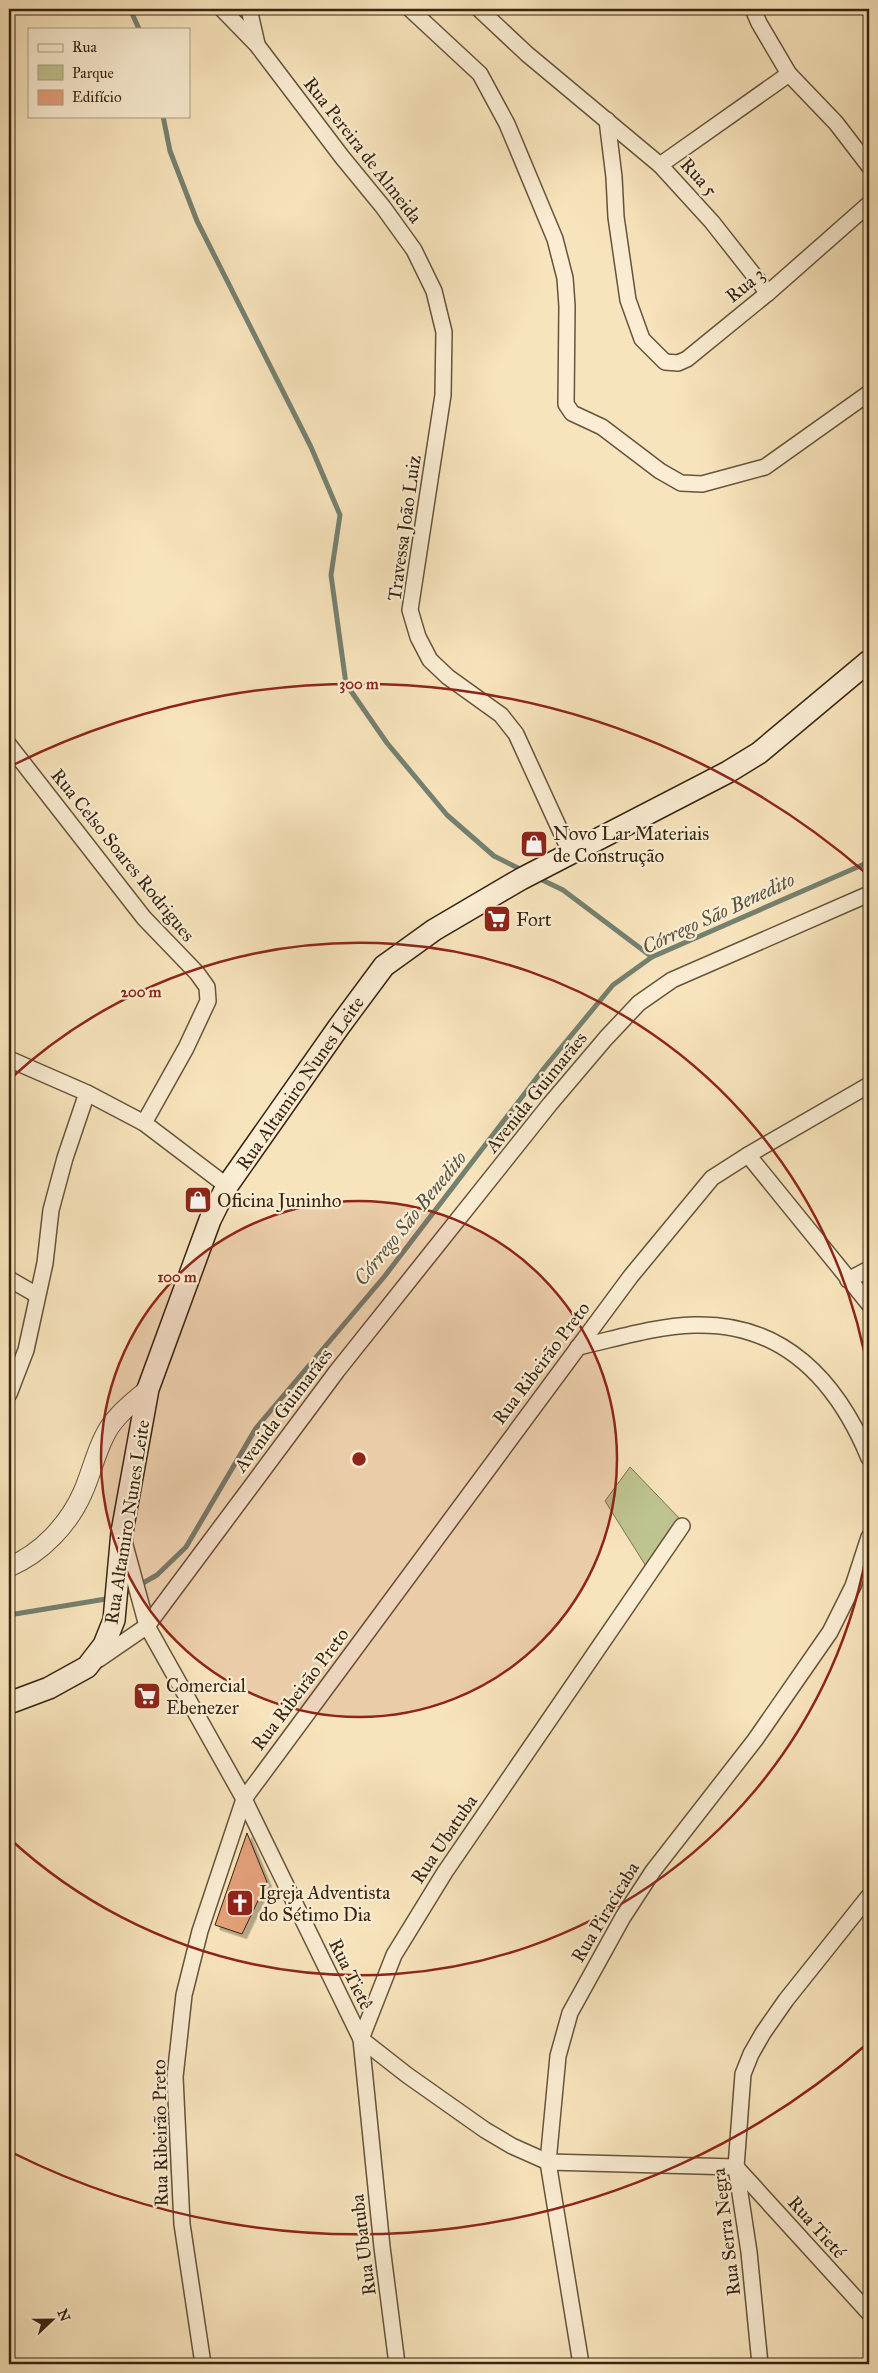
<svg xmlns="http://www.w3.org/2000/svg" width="878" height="2373" font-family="'IM FELL Great Primer',serif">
<defs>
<filter id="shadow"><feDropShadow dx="4.5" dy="4.5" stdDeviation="0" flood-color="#0004"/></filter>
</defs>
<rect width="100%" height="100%" fill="#f8e4bc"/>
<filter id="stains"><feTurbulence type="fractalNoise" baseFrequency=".004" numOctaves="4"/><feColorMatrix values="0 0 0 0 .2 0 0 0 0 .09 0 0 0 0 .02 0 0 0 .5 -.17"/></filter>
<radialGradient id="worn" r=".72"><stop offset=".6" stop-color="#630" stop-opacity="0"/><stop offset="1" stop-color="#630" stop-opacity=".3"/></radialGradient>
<!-- green -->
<polygon fill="#bec48f" stroke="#7a7450" points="630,1467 682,1521 649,1571 605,1501"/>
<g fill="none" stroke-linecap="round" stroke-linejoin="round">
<!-- stream -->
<g stroke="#748171" stroke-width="5">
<polyline points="130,9 139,29"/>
<polyline points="163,116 170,151 197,221 311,447 340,515 331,575 346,684 387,743 447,815 494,856 524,871"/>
<polyline points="538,878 563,890 652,957"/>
<polyline points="122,1595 157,1575 186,1547 256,1428 384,1277 545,1067 613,985 652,957 869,862"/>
<polyline points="9,1615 112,1598"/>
</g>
</g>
<!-- building -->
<polygon fill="#e3a079" stroke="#362410" filter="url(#shadow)" points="247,1833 267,1882 242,1934 215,1925"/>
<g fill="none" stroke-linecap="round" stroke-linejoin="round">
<!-- minor casing -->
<g stroke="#66543b" stroke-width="18">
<g id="minor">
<polyline points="222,9 257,45 342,157 383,207 414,250 434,291 444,332 443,395 410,610 418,637 430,660 448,677 501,715 516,734 571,854"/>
<polyline points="249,9 257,44"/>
<polyline points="410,9 480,74 507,124 555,239 565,278 567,306 566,404 572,413 602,427 660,471 681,483 702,484 765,467 869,393"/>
<polyline points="479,9 527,54 660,165"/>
<polyline points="753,9 759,23 789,74 836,123 869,166"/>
<polyline points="607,120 614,177 616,217 628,300 642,339 665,362 678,363 687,359 768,293 869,204"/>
<polyline points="768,293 712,222 660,165 789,74"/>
<polyline points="9,745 144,918 197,973 207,987 208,1001 186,1048 144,1123"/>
<polyline points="9,1059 87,1093 144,1123 227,1186"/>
<polyline points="748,1155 869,1304"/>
<polyline points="9,1279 37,1295"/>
<polyline points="848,1280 869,1269"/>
<path d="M578 1347C615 1339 655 1326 694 1325 783 1322 837 1381 869 1458"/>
<polyline points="9,1394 26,1350 45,1263 51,1210 65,1158 87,1093"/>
<polyline points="125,1545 147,1626"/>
<polyline points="147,1626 337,1371 550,1104 606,1038 639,1003 672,980 869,894"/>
<polyline points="99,1659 147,1626 244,1799 361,2039 407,2075 485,2130 512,2146 548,2162 736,2167"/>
<polyline points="736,2167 869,2313"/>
<polyline points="203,2364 182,2224 175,2077 184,1995 200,1931 244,1799 631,1276 712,1178 748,1155 869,1085"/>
<polyline points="397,2364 382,2247 361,2039 394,1955 445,1872 682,1526"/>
<polyline points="581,2364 548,2162 558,2056 570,2013 623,1917 653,1871 755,1740 830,1632 853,1586 869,1537"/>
<polyline points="760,2364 749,2252 736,2167 743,2074 751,2054 763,2033 786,2000 869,1896"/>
</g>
</g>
<!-- tertiary casing -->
<g stroke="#66543b" stroke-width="21">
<path id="tertiary" d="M9 1567C42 1553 69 1524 83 1492 91 1474 95 1455 104 1437 113 1417 131 1404 148 1389"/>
</g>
<!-- secondary casing -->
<g stroke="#362410" stroke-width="24">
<polyline id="secondary" points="9,1703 49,1688 87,1667 104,1645 114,1620 122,1532 148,1389 210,1220 227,1186 338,1028 384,966 434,930 521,879 728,772 759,753 869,661"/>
</g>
<!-- minor -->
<use href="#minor" stroke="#faedd3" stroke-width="15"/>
<!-- tertiary -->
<use href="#tertiary" stroke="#faedd3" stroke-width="19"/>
<!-- secondary -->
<use href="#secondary" stroke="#faedd3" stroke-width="21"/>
</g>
<!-- distance rings -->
<circle cx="359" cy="1459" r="258" fill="#8f2418" fill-opacity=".12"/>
<g fill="none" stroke="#8f2418" stroke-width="2.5">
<circle cx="359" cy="1459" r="258"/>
<path d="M869 1540A516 516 0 0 1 10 1839M10 1079A516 516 0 0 1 869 1378"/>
<path d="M867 2044A775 775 0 0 1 13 2153M13 765A775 775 0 0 1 867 874"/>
</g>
<!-- icons -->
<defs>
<g id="shop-square" transform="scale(1.4375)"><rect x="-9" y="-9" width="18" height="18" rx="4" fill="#8f2418" stroke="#faedd3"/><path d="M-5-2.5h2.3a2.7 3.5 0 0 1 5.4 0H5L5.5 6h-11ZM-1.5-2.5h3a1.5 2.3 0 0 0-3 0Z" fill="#fff"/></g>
<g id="supermarket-square" transform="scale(1.4375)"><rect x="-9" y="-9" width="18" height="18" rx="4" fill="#8f2418" stroke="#faedd3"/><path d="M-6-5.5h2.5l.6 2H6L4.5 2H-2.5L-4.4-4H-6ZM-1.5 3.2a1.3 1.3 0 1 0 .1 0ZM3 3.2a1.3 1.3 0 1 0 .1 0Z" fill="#fff"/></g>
<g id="church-square" transform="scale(1.4375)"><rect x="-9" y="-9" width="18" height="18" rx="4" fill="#8f2418" stroke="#faedd3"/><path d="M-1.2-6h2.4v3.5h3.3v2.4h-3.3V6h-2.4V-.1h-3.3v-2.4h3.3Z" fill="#fff"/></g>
</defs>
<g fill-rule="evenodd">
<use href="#shop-square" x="534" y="844"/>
<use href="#supermarket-square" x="497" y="919"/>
<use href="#shop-square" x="198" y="1200"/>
<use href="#supermarket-square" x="147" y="1696"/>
<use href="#church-square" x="240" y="1903"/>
</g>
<g text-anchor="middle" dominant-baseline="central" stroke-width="4.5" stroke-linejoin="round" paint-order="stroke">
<!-- street labels -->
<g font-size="19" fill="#362410" stroke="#faedd3">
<text transform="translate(363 150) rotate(52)">Rua Pereira de Almeida</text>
<text transform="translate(699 177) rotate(48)">Rua 5</text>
<text transform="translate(745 285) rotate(-39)">Rua 3</text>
<text transform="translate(404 528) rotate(-82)">Travessa João Luiz</text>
<text transform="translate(123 855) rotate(51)">Rua Celso Soares Rodrigues</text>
<text transform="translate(300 1083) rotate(-55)">Rua Altamiro Nunes Leite</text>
<text transform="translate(536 1092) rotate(-51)">Avenida Guimarães</text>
<text transform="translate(541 1363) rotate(-53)">Rua Ribeirão Preto</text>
<text transform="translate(283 1410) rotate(-53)">Avenida Guimarães</text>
<text transform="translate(127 1522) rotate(-81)">Rua Altamiro Nunes Leite</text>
<text transform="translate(300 1689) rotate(-53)">Rua Ribeirão Preto</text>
<text transform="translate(444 1839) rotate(-56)">Rua Ubatuba</text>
<text transform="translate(605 1912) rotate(-59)">Rua Piracicaba</text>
<text transform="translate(351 1974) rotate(64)">Rua Tietê</text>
<text transform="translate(160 2133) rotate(-91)">Rua Ribeirão Preto</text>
<text transform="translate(817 2227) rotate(48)">Rua Tieté</text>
<text transform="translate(726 2232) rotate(-97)">Rua Serra Negra</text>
<text transform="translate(363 2245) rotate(-97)">Rua Ubatuba</text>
</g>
<!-- poi labels -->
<g font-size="19" fill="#362410" stroke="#faedd3" text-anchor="start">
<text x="553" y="833">Novo Lar Materiais<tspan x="553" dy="22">de Construção</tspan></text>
<text x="516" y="919">Fort</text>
<text x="217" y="1200">Oficina Juninho</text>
<text x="166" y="1685">Comercial<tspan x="166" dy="22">Ebenezer</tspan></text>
<text x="259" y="1892">Igreja Adventista<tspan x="259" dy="22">do Sétimo Dia</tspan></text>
</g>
<!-- water labels -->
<g font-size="20" font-style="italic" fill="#555240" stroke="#faedd3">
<text transform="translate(718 913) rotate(-25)">Córrego São Benedito</text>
<text transform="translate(410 1218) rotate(-51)">Córrego São Benedito</text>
</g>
</g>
<circle cx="359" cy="1459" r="8" fill="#8f2418" stroke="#faedd3" stroke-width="2.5"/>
<g font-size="15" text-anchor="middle" font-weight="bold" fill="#8f2418" stroke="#faedd3" stroke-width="4.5" stroke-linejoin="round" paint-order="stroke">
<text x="359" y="689">300 m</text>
<text x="141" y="997">200 m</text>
<text x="177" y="1282">100 m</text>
</g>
<!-- margin -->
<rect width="878" height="2373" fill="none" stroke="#f8e4bc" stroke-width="30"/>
<rect x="10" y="10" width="858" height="2353" fill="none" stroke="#362410" stroke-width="2.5"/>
<rect x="15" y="15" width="848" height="2343" fill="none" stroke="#362410"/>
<!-- legend -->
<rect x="28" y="28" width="162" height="90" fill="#faedd3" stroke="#ac9d85"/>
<rect x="38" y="44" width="25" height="8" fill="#faedd3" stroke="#ac9d85"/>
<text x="72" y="52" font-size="15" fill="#362410">Rua</text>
<rect x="38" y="65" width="25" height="15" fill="#bec48f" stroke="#ac9d85"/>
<text x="72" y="78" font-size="15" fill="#362410">Parque</text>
<rect x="38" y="90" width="25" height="15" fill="#e3a079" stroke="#ac9d85"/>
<text x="72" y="102" font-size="15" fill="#362410">Edifício</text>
<!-- north arrow -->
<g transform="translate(52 2320) rotate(68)" stroke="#faedd3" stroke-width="4" paint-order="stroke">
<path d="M0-4L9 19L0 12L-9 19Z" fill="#362410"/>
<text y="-8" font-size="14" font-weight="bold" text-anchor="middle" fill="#362410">N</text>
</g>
<rect width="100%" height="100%" filter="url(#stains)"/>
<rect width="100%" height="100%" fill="url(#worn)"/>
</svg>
